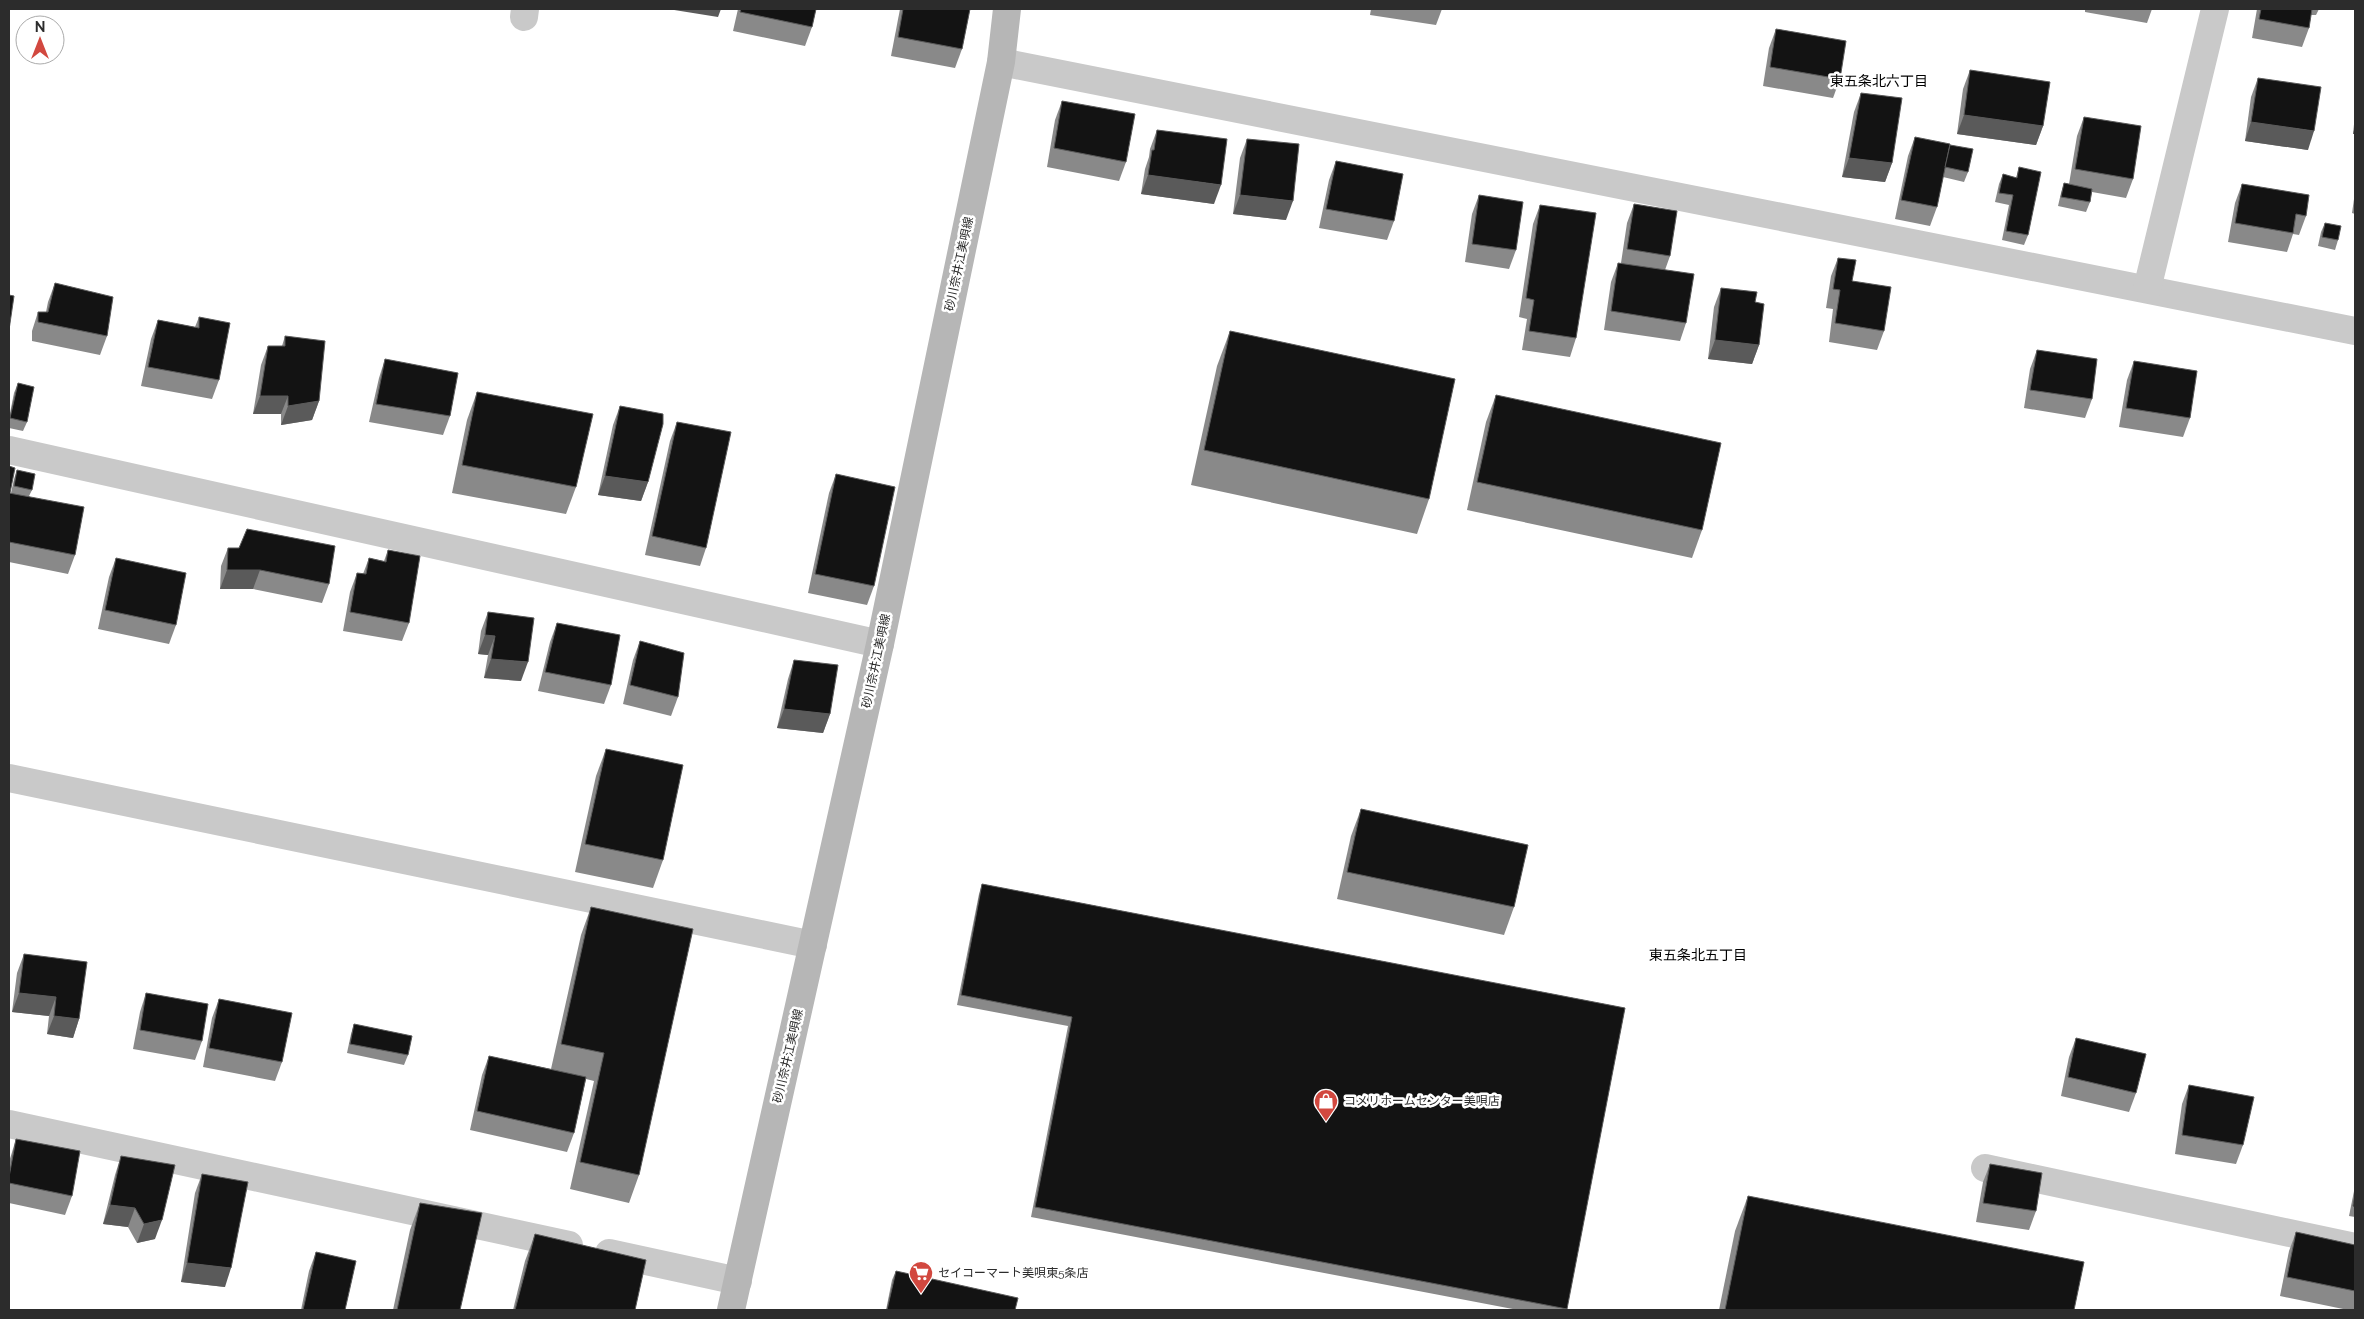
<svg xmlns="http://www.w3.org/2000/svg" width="2364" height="1319" font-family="Raleway,'Noto Sans JP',sans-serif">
<rect width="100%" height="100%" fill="#fff"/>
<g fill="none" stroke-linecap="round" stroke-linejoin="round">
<!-- street -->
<g stroke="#c9c9c9" stroke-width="28">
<polyline points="524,17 525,9"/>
<polyline points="1001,62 2355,331"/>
<polyline points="2147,289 2215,9"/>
<polyline points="9,450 880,644"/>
<polyline points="9,778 813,945"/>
<polyline points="9,1124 569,1245"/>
<polyline points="1985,1168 2355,1247"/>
<polyline points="609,1253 738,1281"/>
</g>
<!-- secondary -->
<polyline stroke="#b6b6b6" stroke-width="28" points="731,1310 880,644 1001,62 1007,9"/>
</g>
<!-- wall -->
<g fill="#898989">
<polygon points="738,9 816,9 812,27 805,46 733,31"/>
<polygon points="900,9 970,9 962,49 955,68 891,56"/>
<polygon points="1371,9 1442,9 1436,25 1370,15"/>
<polygon points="2085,9 2152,9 2147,23 2085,12"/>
<polygon points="2257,9 2319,9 2316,15 2311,15 2309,28 2302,47 2252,38"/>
<polygon points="1776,29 1840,79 1833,98 1763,86 1769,48"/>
<polygon points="1970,70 2043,126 2036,145 1957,134 1963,89"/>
<polygon points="2258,78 2308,150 2245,141 2251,97"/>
<polygon points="1861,93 1892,163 1885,182 1842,177 1854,112"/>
<polygon points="1062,101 1126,162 1119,181 1047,167 1055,120"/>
<polygon points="2355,115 2355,134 2353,134"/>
<polygon points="2084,117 2133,179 2126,198 2092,192 2090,202 2086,212 2058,206 2061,193 2064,183 2069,184 2077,136"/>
<polygon points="1157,130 1214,204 1141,194 1145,169 1149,157 1150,149"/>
<polygon points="1915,137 1968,172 1964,182 1943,177 1937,207 1930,226 1895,219 1908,156"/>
<polygon points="1247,139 1286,220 1233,214 1240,158"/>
<polygon points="1336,161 1394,221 1387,240 1319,228 1329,180"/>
<polygon points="2019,167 2028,235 2024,245 2002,240 2009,205 1995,202 1999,184 2003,174 2016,178"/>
<polygon points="2242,184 2306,216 2299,235 2293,234 2287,252 2228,242 2235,203"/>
<polygon points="2355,192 2355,214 2352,213"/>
<polygon points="1479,195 1516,250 1509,269 1465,262 1472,214"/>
<polygon points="1634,204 1670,256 1665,270 1686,323 1680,341 1604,330 1611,282 1618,263 1621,263 1627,223"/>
<polygon points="1540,205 1576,338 1570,357 1522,350 1527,319 1519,317 1533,224"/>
<polygon points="2325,223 2338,240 2335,250 2318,246 2321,232"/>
<polygon points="1838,258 1884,331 1877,350 1829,342 1833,309 1826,308 1831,276"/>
<polygon points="55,283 107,336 100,355 32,341 32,331 38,312 46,312 48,302"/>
<polygon points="1721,288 1755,302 1759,345 1752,364 1708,359 1714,307"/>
<polygon points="199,317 219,380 212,399 141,386 151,339 158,320 195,327"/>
<polygon points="1230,331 1429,499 1417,534 1191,485 1217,366"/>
<polygon points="285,336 319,401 312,420 281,425 281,414 253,414 261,365 268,346 282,346"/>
<polygon points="2037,350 2092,399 2085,418 2024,408 2030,369"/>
<polygon points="385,359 450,416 443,435 369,422 379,378"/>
<polygon points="2134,361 2190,418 2183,437 2119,427 2127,380"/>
<polygon points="18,383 27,422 23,431 9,428 9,418 14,393"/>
<polygon points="477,392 576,487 566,514 452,493 467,420"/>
<polygon points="1496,395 1702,530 1692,558 1467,510 1486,422"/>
<polygon points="620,406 648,482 641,501 598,495 613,425"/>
<polygon points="677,422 706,548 700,566 645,555 670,441"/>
<polygon points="9,466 10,493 11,493 14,479 17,470 32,490 29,496 75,555 68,574 9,562"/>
<polygon points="836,474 874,586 867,605 808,593 829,493"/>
<polygon points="228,548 329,584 322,603 253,589 220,589 221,566"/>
<polygon points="388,550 409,623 402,641 343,631 350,592 357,573 363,574 369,558 384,561"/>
<polygon points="116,558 176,625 169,644 98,629 109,577"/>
<polygon points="488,612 521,681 484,678 488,655 478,654 481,631"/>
<polygon points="557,623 611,685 604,704 538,691 550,642"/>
<polygon points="640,641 678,697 671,716 623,704 633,660"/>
<polygon points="794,660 830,714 823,733 777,728 788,679"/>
<polygon points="606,749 663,860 653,888 575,872 596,776"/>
<polygon points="1361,809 1514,907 1504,935 1337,899 1351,836"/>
<polygon points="982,884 1625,1008 1566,1310 1518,1310 1031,1217 1068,1026 957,1005 979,894"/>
<polygon points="591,907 639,1175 629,1203 570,1189 594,1081 586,1079 574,1133 567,1152 470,1130 482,1075 489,1056 551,1069 581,935"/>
<polygon points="24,954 79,1019 73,1038 47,1034 49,1016 12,1012 17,973"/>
<polygon points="146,993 202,1041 195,1060 133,1049 140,1012"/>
<polygon points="219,999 282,1062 275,1081 203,1067 212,1018"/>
<polygon points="354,1024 408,1055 404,1065 347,1053 351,1034"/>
<polygon points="2076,1038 2136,1093 2129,1112 2061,1096 2069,1057"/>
<polygon points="2189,1085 2243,1145 2236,1164 2175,1154 2182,1104"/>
<polygon points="16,1139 72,1196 65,1215 9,1203 9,1162"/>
<polygon points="121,1156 155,1239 137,1243 128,1227 103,1224 115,1175"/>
<polygon points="1990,1164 2036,1211 2029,1230 1976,1222 1983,1182"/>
<polygon points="202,1174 225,1287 181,1282 195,1193"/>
<polygon points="2355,1186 2355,1217 2349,1216"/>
<polygon points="1748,1196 2074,1310 1719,1310 1735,1231"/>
<polygon points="420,1203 460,1310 393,1310 410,1230"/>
<polygon points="2296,1232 2355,1245 2355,1310 2348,1310 2280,1296 2289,1251"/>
<polygon points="535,1234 635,1310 513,1310 525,1261"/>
<polygon points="316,1252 345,1310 301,1310 309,1271"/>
<polygon points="896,1271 1015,1310 886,1310 892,1280"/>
</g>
<!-- shaded-wall -->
<g fill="#5a5a5a">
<polygon points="668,9 721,9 718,17"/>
<polygon points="1964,115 2043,126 2036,145 1957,134"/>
<polygon points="2251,122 2314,131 2308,150 2245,141"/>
<polygon points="2355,126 2355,134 2353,134"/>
<polygon points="1849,158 1892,163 1885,182 1842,177"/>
<polygon points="1148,175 1221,185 1214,204 1141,194"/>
<polygon points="1240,195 1293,201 1286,220 1233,214"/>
<polygon points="1715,340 1759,345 1752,364 1708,359"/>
<polygon points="260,396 288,396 281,414 253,414"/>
<polygon points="319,401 312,420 281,425 288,406"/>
<polygon points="605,476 648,482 641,501 598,495"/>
<polygon points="227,570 260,570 253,589 220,589"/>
<polygon points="485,635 495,636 488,655 478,654"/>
<polygon points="491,659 528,662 521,681 484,678"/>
<polygon points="784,709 830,714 823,733 777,728"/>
<polygon points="19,993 56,997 49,1016 12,1012"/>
<polygon points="54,1016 79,1019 73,1038 47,1034"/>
<polygon points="110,1205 135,1208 128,1227 103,1224"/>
<polygon points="162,1220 155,1239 137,1243 144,1224"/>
<polygon points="187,1263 231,1268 225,1287 181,1282"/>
</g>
<!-- building -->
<g fill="#131313" stroke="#5a5a5a">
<polygon points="741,9 816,9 812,27 740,12"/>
<polygon points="903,9 970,9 962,49 898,37"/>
<polygon points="2261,9 2312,9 2309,28 2259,19"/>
<polygon points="1776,29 1846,41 1840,79 1770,67"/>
<polygon points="1970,70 2050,82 2043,126 1964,115"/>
<polygon points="2258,78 2321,87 2314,131 2251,122"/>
<polygon points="1861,93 1902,98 1892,163 1849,158"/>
<polygon points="1062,101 1135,114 1126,162 1054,148"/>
<polygon points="2084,117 2141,126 2133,179 2075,169"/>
<polygon points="1157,130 1227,139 1221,185 1148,175 1152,150 1154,150"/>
<polygon points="1915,137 1950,144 1937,207 1901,200"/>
<polygon points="1247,139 1299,144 1293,201 1240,195"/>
<polygon points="1950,145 1973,149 1968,172 1945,167"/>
<polygon points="1336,161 1403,174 1394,221 1326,209"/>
<polygon points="2019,167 2041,172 2028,235 2006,231 2013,195 1999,193 2003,174 2017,178"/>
<polygon points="2064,183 2092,189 2090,202 2061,197"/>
<polygon points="2242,184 2309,195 2306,216 2296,214 2293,233 2235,223"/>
<polygon points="1479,195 1523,202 1516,250 1472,244"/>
<polygon points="1634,204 1677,211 1670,256 1627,249"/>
<polygon points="1540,205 1596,213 1576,338 1529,331 1534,300 1526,298"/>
<polygon points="2325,223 2341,226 2338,240 2322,237"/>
<polygon points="1838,258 1856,260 1852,281 1891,287 1884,331 1835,323 1840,290 1833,289"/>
<polygon points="1618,263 1694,274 1686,323 1611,311"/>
<polygon points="55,283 113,297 107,336 38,322 38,312 48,312"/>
<polygon points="1721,288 1757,292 1755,302 1764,304 1759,345 1715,340"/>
<polygon points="9,295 14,296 9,330"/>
<polygon points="199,317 230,323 219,380 148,367 158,320 199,328"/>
<polygon points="1230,331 1455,379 1429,499 1204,450"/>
<polygon points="285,336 325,341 319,401 288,406 288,396 260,396 268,346 285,346"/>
<polygon points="2037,350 2097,359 2092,399 2030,390"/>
<polygon points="385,359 458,373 450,416 376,404"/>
<polygon points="2134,361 2197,371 2190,418 2126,408"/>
<polygon points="18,383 34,387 27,422 10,418"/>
<polygon points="477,392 593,414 576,487 462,465"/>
<polygon points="1496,395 1721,443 1702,530 1477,482"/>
<polygon points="620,406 663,414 663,424 648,482 605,476"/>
<polygon points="677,422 731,432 706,548 652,536"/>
<polygon points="9,466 15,468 10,493 9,493"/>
<polygon points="17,470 35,474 32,490 14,486"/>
<polygon points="836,474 895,487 874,586 815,574"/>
<polygon points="9,493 84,507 75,555 9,542"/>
<polygon points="247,529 335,546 329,584 260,570 227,570 228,548 239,548"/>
<polygon points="388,550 420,556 409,623 350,612 357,573 366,574 369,558 386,562"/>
<polygon points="116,558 186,573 176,625 105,610"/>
<polygon points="488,612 534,618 528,662 491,659 495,636 485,635"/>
<polygon points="557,623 620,635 611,685 545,672"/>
<polygon points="640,641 684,653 678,697 630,685"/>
<polygon points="794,660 838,665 830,714 784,709"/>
<polygon points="606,749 683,765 663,860 585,844"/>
<polygon points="1361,809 1528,845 1514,907 1347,872"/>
<polygon points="982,884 1625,1008 1567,1309 1035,1207 1072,1017 961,995"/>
<polygon points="591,907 693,929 639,1175 580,1162 604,1053 561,1044"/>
<polygon points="24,954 87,962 79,1019 54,1016 56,997 19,993"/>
<polygon points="146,993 208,1004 202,1041 140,1030"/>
<polygon points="219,999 292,1013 282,1062 209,1048"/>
<polygon points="354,1024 412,1036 408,1055 350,1044"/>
<polygon points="2076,1038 2146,1054 2136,1093 2068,1077"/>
<polygon points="489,1056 586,1077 574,1133 477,1111"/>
<polygon points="2189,1085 2254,1097 2243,1145 2182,1135"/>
<polygon points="16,1139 80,1151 72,1196 9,1183 9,1177"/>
<polygon points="121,1156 175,1165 162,1220 144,1224 135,1208 110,1205"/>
<polygon points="1990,1164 2042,1173 2036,1211 1983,1203"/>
<polygon points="202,1174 248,1182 231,1268 187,1263"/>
<polygon points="2355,1194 2355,1207 2353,1206"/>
<polygon points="1748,1196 2084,1262 2074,1310 1725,1310"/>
<polygon points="420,1203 482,1213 460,1310 397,1310"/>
<polygon points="2296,1232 2355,1245 2355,1291 2287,1277"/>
<polygon points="535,1234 646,1260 635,1310 515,1310"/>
<polygon points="316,1252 356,1261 345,1310 303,1310"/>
<polygon points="896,1271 1018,1298 1015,1310 887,1310"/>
</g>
<!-- icons -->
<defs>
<g id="shop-pin" transform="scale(1.25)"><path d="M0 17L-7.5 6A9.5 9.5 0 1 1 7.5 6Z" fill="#d2483f" stroke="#fff"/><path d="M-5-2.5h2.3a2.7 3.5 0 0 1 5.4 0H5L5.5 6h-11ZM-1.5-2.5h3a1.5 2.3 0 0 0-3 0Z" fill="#fff"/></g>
<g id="supermarket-pin" transform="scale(1.25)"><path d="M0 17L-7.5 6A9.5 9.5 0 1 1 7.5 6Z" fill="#d2483f" stroke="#fff"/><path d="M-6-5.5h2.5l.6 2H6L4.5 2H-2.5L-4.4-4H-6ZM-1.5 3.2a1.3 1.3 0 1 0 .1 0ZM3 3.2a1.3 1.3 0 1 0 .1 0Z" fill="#fff"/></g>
</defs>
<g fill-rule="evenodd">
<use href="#shop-pin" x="1326" y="1101"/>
<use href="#supermarket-pin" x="921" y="1273"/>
</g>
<g text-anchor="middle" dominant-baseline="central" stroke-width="5" stroke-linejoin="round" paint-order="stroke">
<!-- street labels -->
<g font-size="12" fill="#2c2c2c" stroke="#fff">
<text transform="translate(959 264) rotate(-78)">砂川奈井江美唄線</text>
<text transform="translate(876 661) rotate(-78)">砂川奈井江美唄線</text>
<text transform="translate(788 1056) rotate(-77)">砂川奈井江美唄線</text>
</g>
<!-- poi labels -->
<g font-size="12" fill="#2c2c2c" stroke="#fff" text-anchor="start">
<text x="1344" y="1101">コメリホームセンター美唄店</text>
<text x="938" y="1273">セイコーマート美唄東5条店</text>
</g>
<!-- neighbourhood labels -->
<g font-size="14" fill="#000" stroke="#fff">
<text x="1879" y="81">東五条北六丁目</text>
<text x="1698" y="955">東五条北五丁目</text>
</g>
</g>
<!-- border -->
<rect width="2364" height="1319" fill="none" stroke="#2c2c2c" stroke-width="20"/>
<!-- north arrow -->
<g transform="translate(40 40)"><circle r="24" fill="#ffffff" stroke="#ababab"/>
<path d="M0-4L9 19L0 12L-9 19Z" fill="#d2483f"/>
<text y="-8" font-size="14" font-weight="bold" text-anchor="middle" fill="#2c2c2c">N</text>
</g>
</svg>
